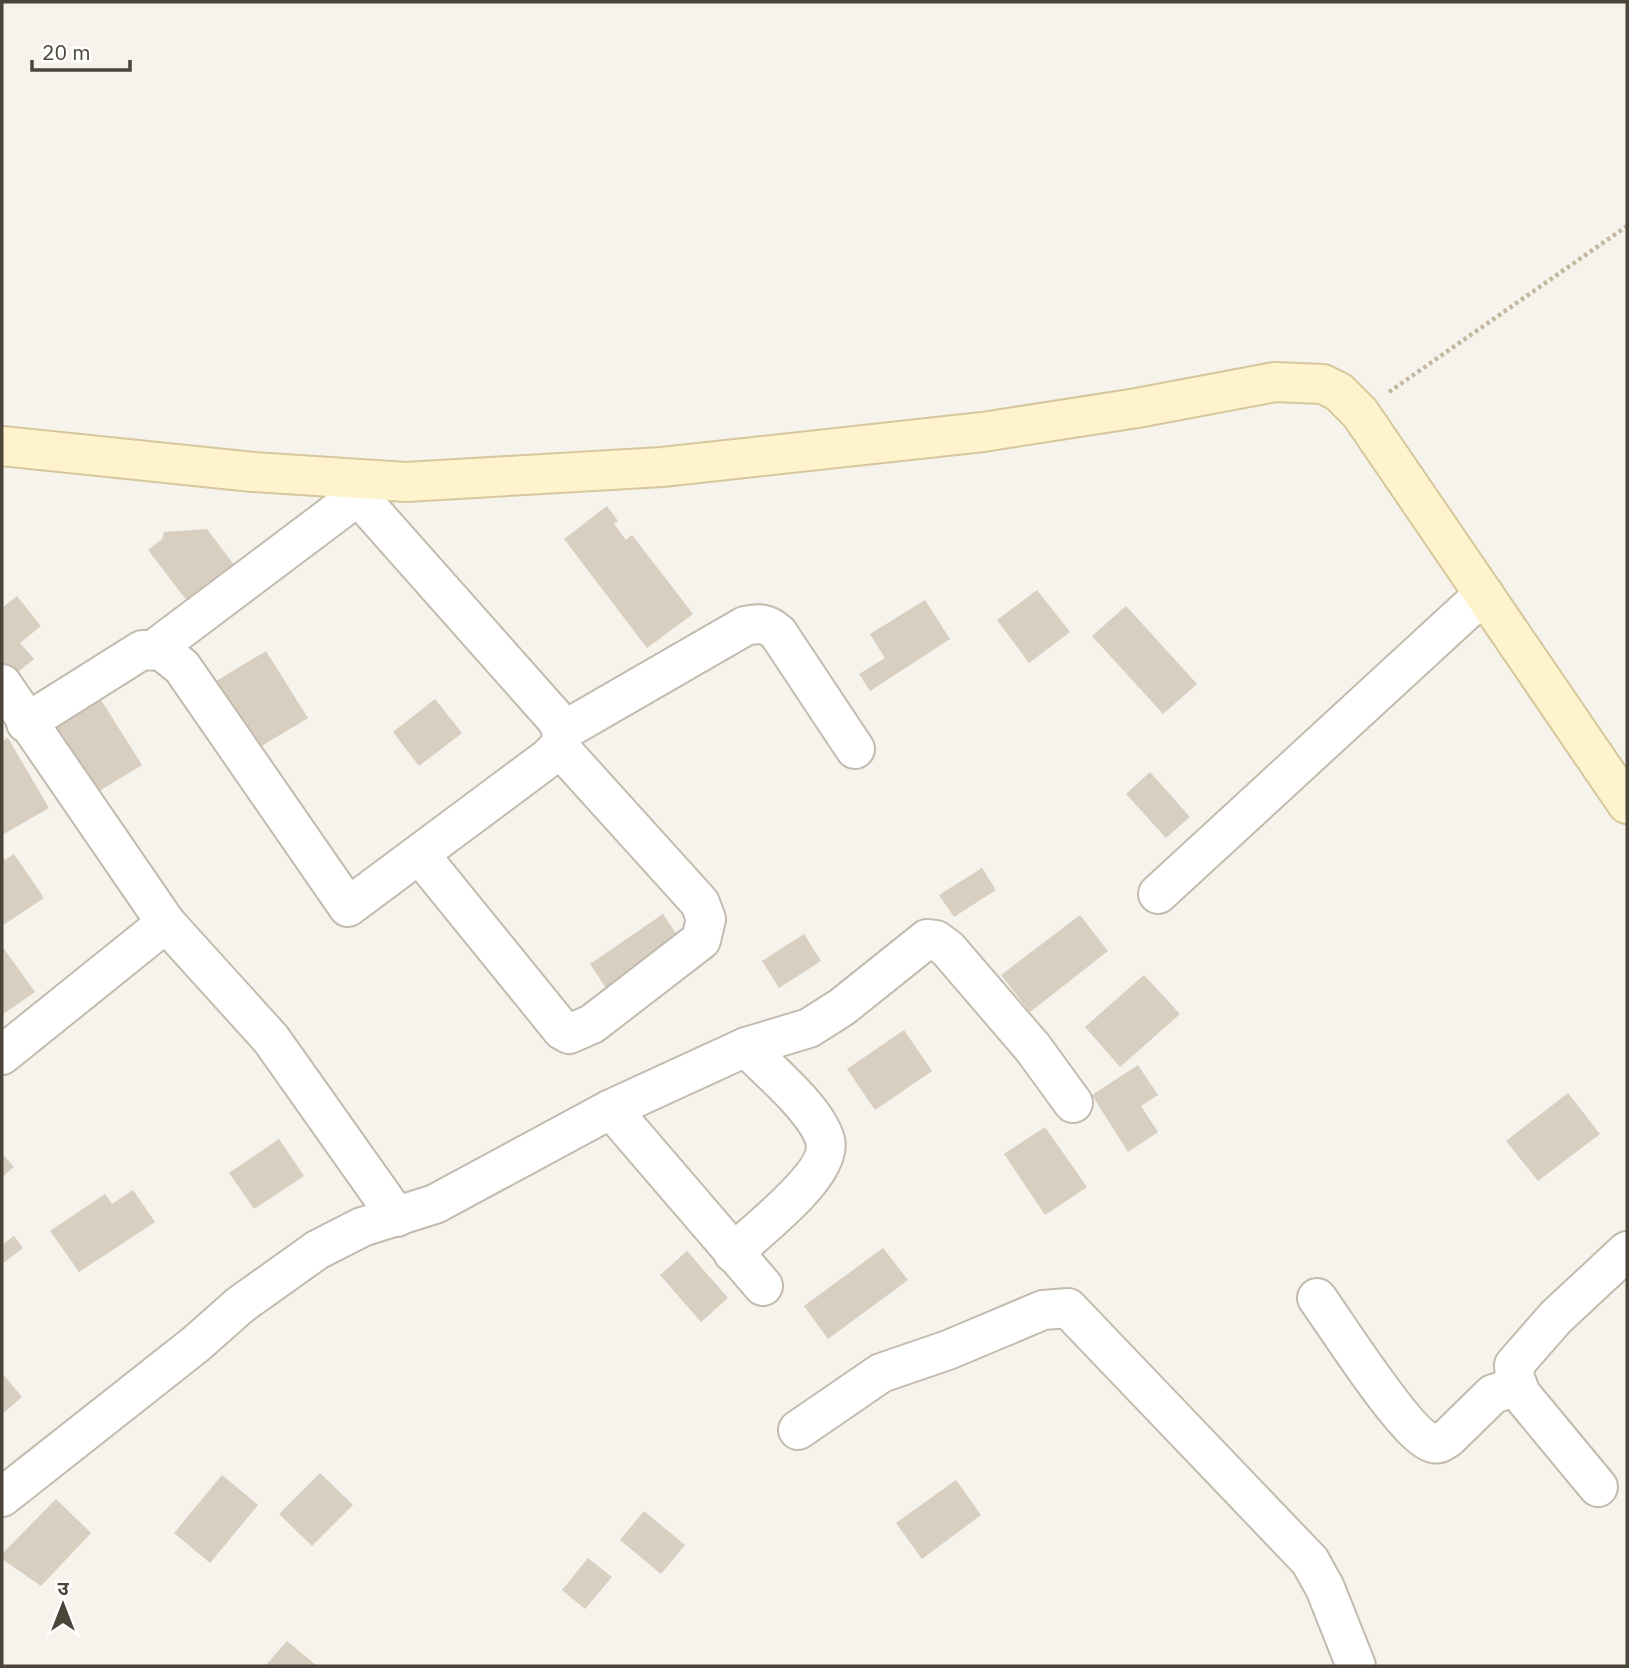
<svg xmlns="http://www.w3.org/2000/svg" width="1629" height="1668" font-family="'IBM Plex Sans','Noto Sans Devanagari',sans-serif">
<rect width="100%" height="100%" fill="#f6f3ec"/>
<!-- building -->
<g fill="#d8cfc1">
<polygon points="607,506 618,521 614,524 626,540 632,535 693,614 647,648 564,539"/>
<polygon points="207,529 241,574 194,610 148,550 162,539 164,532"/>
<polygon points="1037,590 1070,632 1029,663 997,620"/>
<polygon points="17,596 41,626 20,643 34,659 13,676 2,662 2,608"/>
<polygon points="925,600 950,639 870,691 859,674 885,658 870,634"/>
<polygon points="1126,606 1197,684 1163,714 1092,636"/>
<polygon points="266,651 308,718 253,751 211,684"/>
<polygon points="98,695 142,765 86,799 42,729"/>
<polygon points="435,699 462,733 419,766 393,732"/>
<polygon points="8,738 49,808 2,835 2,741"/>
<polygon points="1150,772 1190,817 1166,838 1126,794"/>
<polygon points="14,854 44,898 2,926 2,855 5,860"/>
<polygon points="982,868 996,890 954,917 939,895"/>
<polygon points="663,914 685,947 612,997 590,964"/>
<polygon points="1080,915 1108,951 1030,1012 1001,975"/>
<polygon points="804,934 821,961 779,988 762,961"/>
<polygon points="2,946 35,992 2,1015"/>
<polygon points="1144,975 1180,1014 1120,1067 1085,1027"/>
<polygon points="904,1030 932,1071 875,1110 847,1069"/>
<polygon points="1138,1065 1158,1095 1141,1106 1158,1132 1128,1152 1092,1095"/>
<polygon points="1568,1093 1600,1134 1538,1181 1506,1141"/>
<polygon points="1045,1127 1087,1187 1045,1215 1004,1154"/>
<polygon points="279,1139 304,1176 254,1209 229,1173"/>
<polygon points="2,1153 14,1167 2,1177"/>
<polygon points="133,1190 155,1222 79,1272 50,1231 105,1194 112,1204"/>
<polygon points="14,1236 23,1248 2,1264 2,1245"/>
<polygon points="883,1248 908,1280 828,1339 804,1306"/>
<polygon points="687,1251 728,1298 701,1322 660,1275"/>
<polygon points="2,1373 22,1397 2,1414"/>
<polygon points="320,1473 353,1505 312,1546 279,1514"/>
<polygon points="222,1475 258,1505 210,1563 174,1533"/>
<polygon points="956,1480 981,1515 922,1559 896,1523"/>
<polygon points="56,1499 91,1533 41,1586 2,1559 2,1554"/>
<polygon points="644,1511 685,1545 661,1574 620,1540"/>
<polygon points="588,1558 612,1577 585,1609 562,1590"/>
<polygon points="287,1641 317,1666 265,1666"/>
</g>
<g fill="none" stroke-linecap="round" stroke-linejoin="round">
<!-- street casing -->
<g stroke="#c2bbae" stroke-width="42">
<g id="street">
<polyline points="156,648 358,496"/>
<polyline points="2,684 166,923 271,1039 397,1217"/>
<polyline points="26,723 142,650 162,651 182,667 348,907 548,758 559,747 563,731 556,719 344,480"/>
<path d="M563 731 745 626C760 623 767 623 778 633L855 749"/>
<polyline points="420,855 562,1030 569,1034 592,1024 701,940 706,919 700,903 559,747"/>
<polyline points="1158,894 1484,594"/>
<polyline points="2,1055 166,923"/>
<polyline points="611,1109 763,1286"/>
<path d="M733 1253C755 1232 834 1173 825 1140 816 1109 768 1070 746 1047"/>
<path d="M1317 1298C1336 1324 1407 1437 1433 1443 1439 1445 1443 1441 1448 1438L1493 1394 1518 1386"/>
<polyline points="798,1430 881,1373 948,1350 1043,1310 1068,1308 1310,1561 1325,1588 1356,1666"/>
<polyline points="1598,1487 1521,1394 1515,1379 1514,1365 1556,1317 1627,1251"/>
<polyline points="2,1497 196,1344 240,1305 317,1250 362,1227 435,1204 611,1109 746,1047 809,1028 842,1007 927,939 936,940 948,949 1033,1048 1073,1103"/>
</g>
</g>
<!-- secondary casing -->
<g stroke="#d6c79b" stroke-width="42">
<polyline id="secondary" points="2,446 253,472 406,482 662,467 983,432 1137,408 1275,382 1323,384 1339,392 1360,413 1627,804"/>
</g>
<!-- path -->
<polyline stroke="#c4b79f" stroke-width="4.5" stroke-dasharray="3.5 3.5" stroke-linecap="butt" points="1389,392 1627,226"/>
<!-- street -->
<use href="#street" stroke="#fff" stroke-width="38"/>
<!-- secondary -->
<use href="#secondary" stroke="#fff3cd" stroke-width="38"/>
</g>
<!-- border -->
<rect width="1629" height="1668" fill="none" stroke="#4b4439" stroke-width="7"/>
<!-- north arrow -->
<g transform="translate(63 1605)" stroke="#ffffff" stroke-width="5" paint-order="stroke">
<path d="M0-5L12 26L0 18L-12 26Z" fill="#4b4439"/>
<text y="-10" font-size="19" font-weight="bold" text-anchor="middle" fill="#4b4439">उ</text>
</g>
<!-- scale -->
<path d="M32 60v10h98v-10" fill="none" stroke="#4b4439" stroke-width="3.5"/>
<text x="42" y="60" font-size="21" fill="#4b4439" stroke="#ffffff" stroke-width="5" paint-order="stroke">20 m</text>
</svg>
